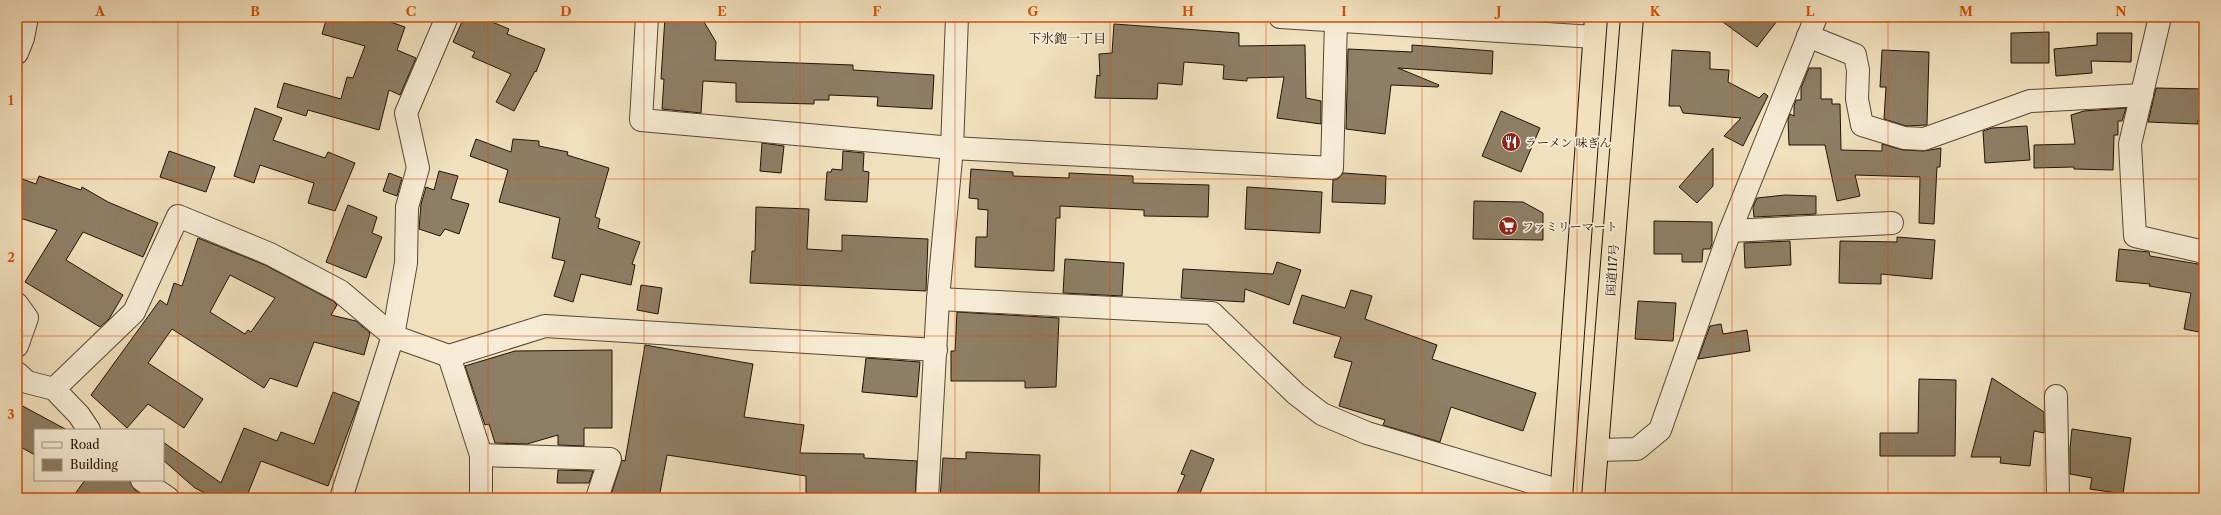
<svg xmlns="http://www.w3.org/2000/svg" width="2221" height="515" font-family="'Libre Caslon Text','Noto Serif JP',serif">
<rect width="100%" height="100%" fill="#f1e0bd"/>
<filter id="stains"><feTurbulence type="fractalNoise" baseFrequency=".005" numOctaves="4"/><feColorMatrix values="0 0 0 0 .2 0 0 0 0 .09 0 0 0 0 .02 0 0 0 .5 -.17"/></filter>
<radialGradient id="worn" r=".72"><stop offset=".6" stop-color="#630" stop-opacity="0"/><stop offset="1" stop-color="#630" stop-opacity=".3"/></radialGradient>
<!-- building -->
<g fill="#8e7e65" stroke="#221406" fill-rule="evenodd">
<polygon points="327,17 376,17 405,27 397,50 416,58 400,95 389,90 379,130 308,110 306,116 277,107 284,83 341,99 347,77 353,78 365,46 322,34"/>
<polygon points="464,17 480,17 509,29 507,34 545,49 536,72 535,71 514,111 496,102 511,74 472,57 475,52 453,42"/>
<polygon points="665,17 701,17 716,42 715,60 853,65 853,70 934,75 932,109 877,106 878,97 829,95 829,100 814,100 814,104 736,102 736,83 703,81 701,113 662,109 664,79 661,79"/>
<polygon points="1716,17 1780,17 1757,47"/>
<polygon points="1114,24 1239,33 1239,46 1305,45 1306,98 1321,101 1321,124 1277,118 1284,77 1247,78 1247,81 1223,79 1224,65 1184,62 1182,85 1158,83 1157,99 1095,98 1097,75 1100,76 1099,54 1112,53"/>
<polygon points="2049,32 2049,63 2011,63 2011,33"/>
<polygon points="2097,33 2132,33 2131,62 2091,61 2092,73 2056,76 2054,49 2097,45"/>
<polygon points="1412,45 1493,51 1492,74 1398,68 1439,85 1438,87 1391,85 1385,134 1346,129 1348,49 1412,52"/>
<polygon points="1672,50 1710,52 1710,69 1729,70 1728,82 1759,98 1764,93 1768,96 1743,146 1724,136 1741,118 1683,113 1680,106 1669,106"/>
<polygon points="1882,50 1929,52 1927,125 1906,126 1884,119 1886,87 1880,87"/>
<polygon points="1809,68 1821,68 1821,99 1832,99 1832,104 1840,104 1841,150 1882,151 1882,144 1903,150 1924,151 1941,148 1940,167 1937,167 1934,224 1919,223 1920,177 1855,175 1860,196 1837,201 1825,145 1789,145 1788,119 1790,114 1794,116 1794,106 1796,100 1801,100 1801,88"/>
<polygon points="2156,88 2204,89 2204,120 2198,120 2198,124 2148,122"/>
<polygon points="255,108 282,118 273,140 325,158 328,152 355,163 335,211 308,203 314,183 260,165 254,183 234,176"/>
<polygon points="2126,108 2122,121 2118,121 2118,135 2114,135 2113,170 2074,169 2074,167 2034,168 2034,145 2075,144 2071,115 2084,111"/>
<polygon points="1501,111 1540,128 1521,172 1482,156"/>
<polygon points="2027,126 2030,160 1985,163 1983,131 1992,128"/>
<polygon points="476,139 511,152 513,139 539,141 539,146 568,152 567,155 609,168 595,217 600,219 598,228 640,242 632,264 635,265 631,285 581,274 573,302 554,296 565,261 552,258 560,218 499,202 508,170 470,156"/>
<polygon points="762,143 784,146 781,173 760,171"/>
<polygon points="1713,148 1713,186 1697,203 1679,187"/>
<polygon points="169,151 215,167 206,192 160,177"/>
<polygon points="843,151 864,153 863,171 869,172 867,202 825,200 827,172 831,172 832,169 842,170"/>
<polygon points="971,169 1013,172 1013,176 1069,178 1069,173 1133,176 1133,183 1209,185 1208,217 1144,216 1144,210 1060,206 1060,218 1056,218 1054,271 975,267 976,237 987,237 988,210 978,209 978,199 969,198"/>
<polygon points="439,171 458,176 451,199 469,204 459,234 445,229 440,236 419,229 421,204 426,187 434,190"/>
<polygon points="389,173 402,178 397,196 383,191"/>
<polygon points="1343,173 1386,176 1385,204 1332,202 1333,180 1338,179"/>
<polygon points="39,176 81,190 82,187 108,202 158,223 143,257 83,232 66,260 123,295 109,319 100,327 25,282 57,230 17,217 17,177 36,184"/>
<polygon points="1247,187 1322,192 1320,233 1245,229"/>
<polygon points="1785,195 1816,196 1816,214 1754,217 1753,207 1757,198"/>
<polygon points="1474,201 1523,202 1543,213 1543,240 1473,239"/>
<polygon points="348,205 377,217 372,233 382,237 366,278 326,262"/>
<polygon points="756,207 809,209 807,249 842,251 842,235 928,239 926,291 750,283 752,251 755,251"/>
<polygon points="1654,221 1712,222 1712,244 1710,249 1703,249 1702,262 1682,262 1682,254 1654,254"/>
<polygon points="1897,237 1935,240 1932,279 1881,274 1881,284 1839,283 1840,241 1897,242"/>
<path d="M198 238 265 265 333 301 337 305 331 315 356 321 370 333 364 355 314 342 297 387 270 378 264 388 172 329 148 363 203 399 184 428 148 404 127 428 91 395 160 300 167 305 174 283 182 286ZM230 275 275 298 251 332 248 330 245 334 210 312Z"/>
<polygon points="1790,241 1791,265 1745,268 1744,243"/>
<polygon points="2119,249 2149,252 2150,256 2204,265 2204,333 2184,329 2191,293 2149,286 2150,284 2116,281"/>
<polygon points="1065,259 1124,263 1122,296 1063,293"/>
<polygon points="1277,262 1301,270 1289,305 1245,289 1244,302 1181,298 1183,269 1273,274"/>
<polygon points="641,285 662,288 658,314 637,310"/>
<polygon points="1351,290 1372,296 1365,319 1437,345 1432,359 1536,393 1523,431 1451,407 1440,442 1383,425 1385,420 1339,406 1352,362 1334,357 1341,337 1293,323 1302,295 1345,308"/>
<polygon points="1638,301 1676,303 1673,341 1635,339"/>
<polygon points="957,312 1059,318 1056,387 1025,388 1025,381 951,381 951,351 955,351"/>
<polygon points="1721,324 1723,334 1747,330 1750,351 1698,359 1710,326"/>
<polygon points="645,345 753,364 744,417 804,425 800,453 864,454 864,458 917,461 915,498 868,498 868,494 806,493 806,476 667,455 659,498 610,498 622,460 625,461"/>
<polygon points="612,350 612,428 584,428 584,446 558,445 558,435 527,444 495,443 489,424 485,425 465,366 515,351"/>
<polygon points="866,358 920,362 917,397 862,392"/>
<polygon points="1992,378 2044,412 2044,433 2034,431 2030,466 2000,463 2001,457 1971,457"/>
<polygon points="1919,379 1956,380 1955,456 1880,456 1880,433 1918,433"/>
<polygon points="333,392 359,402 328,486 261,461 246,498 215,498 195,488 163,460 163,442 221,483 244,428 277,441 281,432 314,444"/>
<polygon points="17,403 67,430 35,430 35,455 17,445"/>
<polygon points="2072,429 2131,438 2123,494 2090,489 2092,478 2070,474 2070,448"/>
<polygon points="1191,450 1214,459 1198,498 1175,498 1185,475 1181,474"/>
<polygon points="966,452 1040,455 1039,494 1027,493 1027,498 940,498 943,458 966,459"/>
<polygon points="558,470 593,471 589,483 557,483"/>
<polygon points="85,480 130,480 135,490 146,498 72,498"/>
</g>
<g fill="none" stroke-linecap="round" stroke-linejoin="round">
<!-- minor casing -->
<g stroke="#564734" stroke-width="24">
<g id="minor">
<polyline points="647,17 641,120 952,148 1332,168 1336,21"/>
<polyline points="1280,17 1594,37"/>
<polyline points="2160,17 2130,144 2135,236 2204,252"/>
<polyline points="1808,36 1855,55 1858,70 1857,99 1862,125 1904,138 1924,139 2030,101 2142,95"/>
<polyline points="17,53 23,38 27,17"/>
<polyline points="1730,231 1892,223"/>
<polyline points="938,299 1212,313 1296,394 1322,414 1367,433 1561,491"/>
<polyline points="17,304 27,318 17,346"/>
<polyline points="17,373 27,382 54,389 79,415 89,430"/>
<polyline points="54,389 134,312 178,216 270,254 340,291 393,336 449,356"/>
<polyline points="2056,396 2058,498"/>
<polyline points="1598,450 1637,449 1660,430 1730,231 1816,17"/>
<polyline points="481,455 610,459 597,498"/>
<polyline points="142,480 168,498"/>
<polyline points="341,498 393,336 406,263 407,207 418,168 406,113 447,17"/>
<polyline points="481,498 481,455 449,356 545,326 936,350"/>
<polyline points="927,498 938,299 952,148 957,17"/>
</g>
</g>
<!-- highway casing -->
<g stroke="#221406" stroke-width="24">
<g id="highway">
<polyline points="1561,498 1596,17"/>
<polyline points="1593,498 1632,17"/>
</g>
</g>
<!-- minor -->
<use href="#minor" stroke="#f6ebd4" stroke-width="22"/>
<!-- highway -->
<use href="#highway" stroke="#f1e0bd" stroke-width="22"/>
</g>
<!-- grid -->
<path fill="none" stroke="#d4520b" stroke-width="1" stroke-opacity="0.55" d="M178 17V498M333 17V498M488 17V498M644 17V498M800 17V498M955 17V498M1110 17V498M1266 17V498M1422 17V498M1577 17V498M1732 17V498M1888 17V498M2044 17V498M17 179H2204M17 336H2204"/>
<!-- icons -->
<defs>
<g id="restaurant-disc" transform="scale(1)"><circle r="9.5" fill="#8f2418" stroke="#f6ebd4"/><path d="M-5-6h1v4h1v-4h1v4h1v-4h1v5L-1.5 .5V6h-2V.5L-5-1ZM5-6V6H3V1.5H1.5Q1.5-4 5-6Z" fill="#fff"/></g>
<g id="supermarket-disc" transform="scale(1)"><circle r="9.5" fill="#8f2418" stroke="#f6ebd4"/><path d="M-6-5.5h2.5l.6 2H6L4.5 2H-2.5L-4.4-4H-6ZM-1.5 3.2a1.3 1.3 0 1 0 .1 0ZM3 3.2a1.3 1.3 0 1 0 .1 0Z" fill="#fff"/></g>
</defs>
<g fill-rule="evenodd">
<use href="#restaurant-disc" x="1511" y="142"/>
<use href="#supermarket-disc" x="1508" y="226"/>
</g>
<g text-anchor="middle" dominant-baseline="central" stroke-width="3.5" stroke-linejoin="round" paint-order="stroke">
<!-- poi labels -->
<g font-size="12" fill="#221406" stroke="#f6ebd4" text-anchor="start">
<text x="1525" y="142">ラーメン 味ぎん</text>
<text x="1522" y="226">ファミリーマート</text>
</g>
<!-- street labels -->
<g font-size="12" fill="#221406" stroke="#f6ebd4">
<text transform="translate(1612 270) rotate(-86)">国道117号</text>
</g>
<!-- neighbourhood labels -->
<g font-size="13" fill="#221406" stroke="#f6ebd4">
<text x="1067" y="38">下氷鉋一丁目</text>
</g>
</g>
<!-- margin -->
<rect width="2221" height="515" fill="none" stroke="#f1e0bd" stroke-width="44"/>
<!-- legend -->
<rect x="34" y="429" width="130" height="52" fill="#f6ebd4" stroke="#a19582"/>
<rect x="42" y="442" width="20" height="6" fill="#f6ebd4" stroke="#a19582"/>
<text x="70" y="449" font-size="12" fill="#221406">Road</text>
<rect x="42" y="459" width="20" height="12" fill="#8e7e65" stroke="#a19582"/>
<text x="70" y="469" font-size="12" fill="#221406">Building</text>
<rect x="22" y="22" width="2177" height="471" fill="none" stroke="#d4520b" stroke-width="1.5"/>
<g font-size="13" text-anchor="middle" font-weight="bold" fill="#d4520b">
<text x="100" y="16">A</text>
<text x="255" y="16">B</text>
<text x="411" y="16">C</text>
<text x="566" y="16">D</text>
<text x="722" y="16">E</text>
<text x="877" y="16">F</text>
<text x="1033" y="16">G</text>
<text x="1188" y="16">H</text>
<text x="1344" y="16">I</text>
<text x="1499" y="16">J</text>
<text x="1655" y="16">K</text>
<text x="1810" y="16">L</text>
<text x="1966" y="16">M</text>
<text x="2121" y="16">N</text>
<text x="11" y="105">1</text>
<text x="11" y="262">2</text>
<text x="11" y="419">3</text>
</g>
<rect width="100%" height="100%" filter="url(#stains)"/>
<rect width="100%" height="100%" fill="url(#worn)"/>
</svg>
